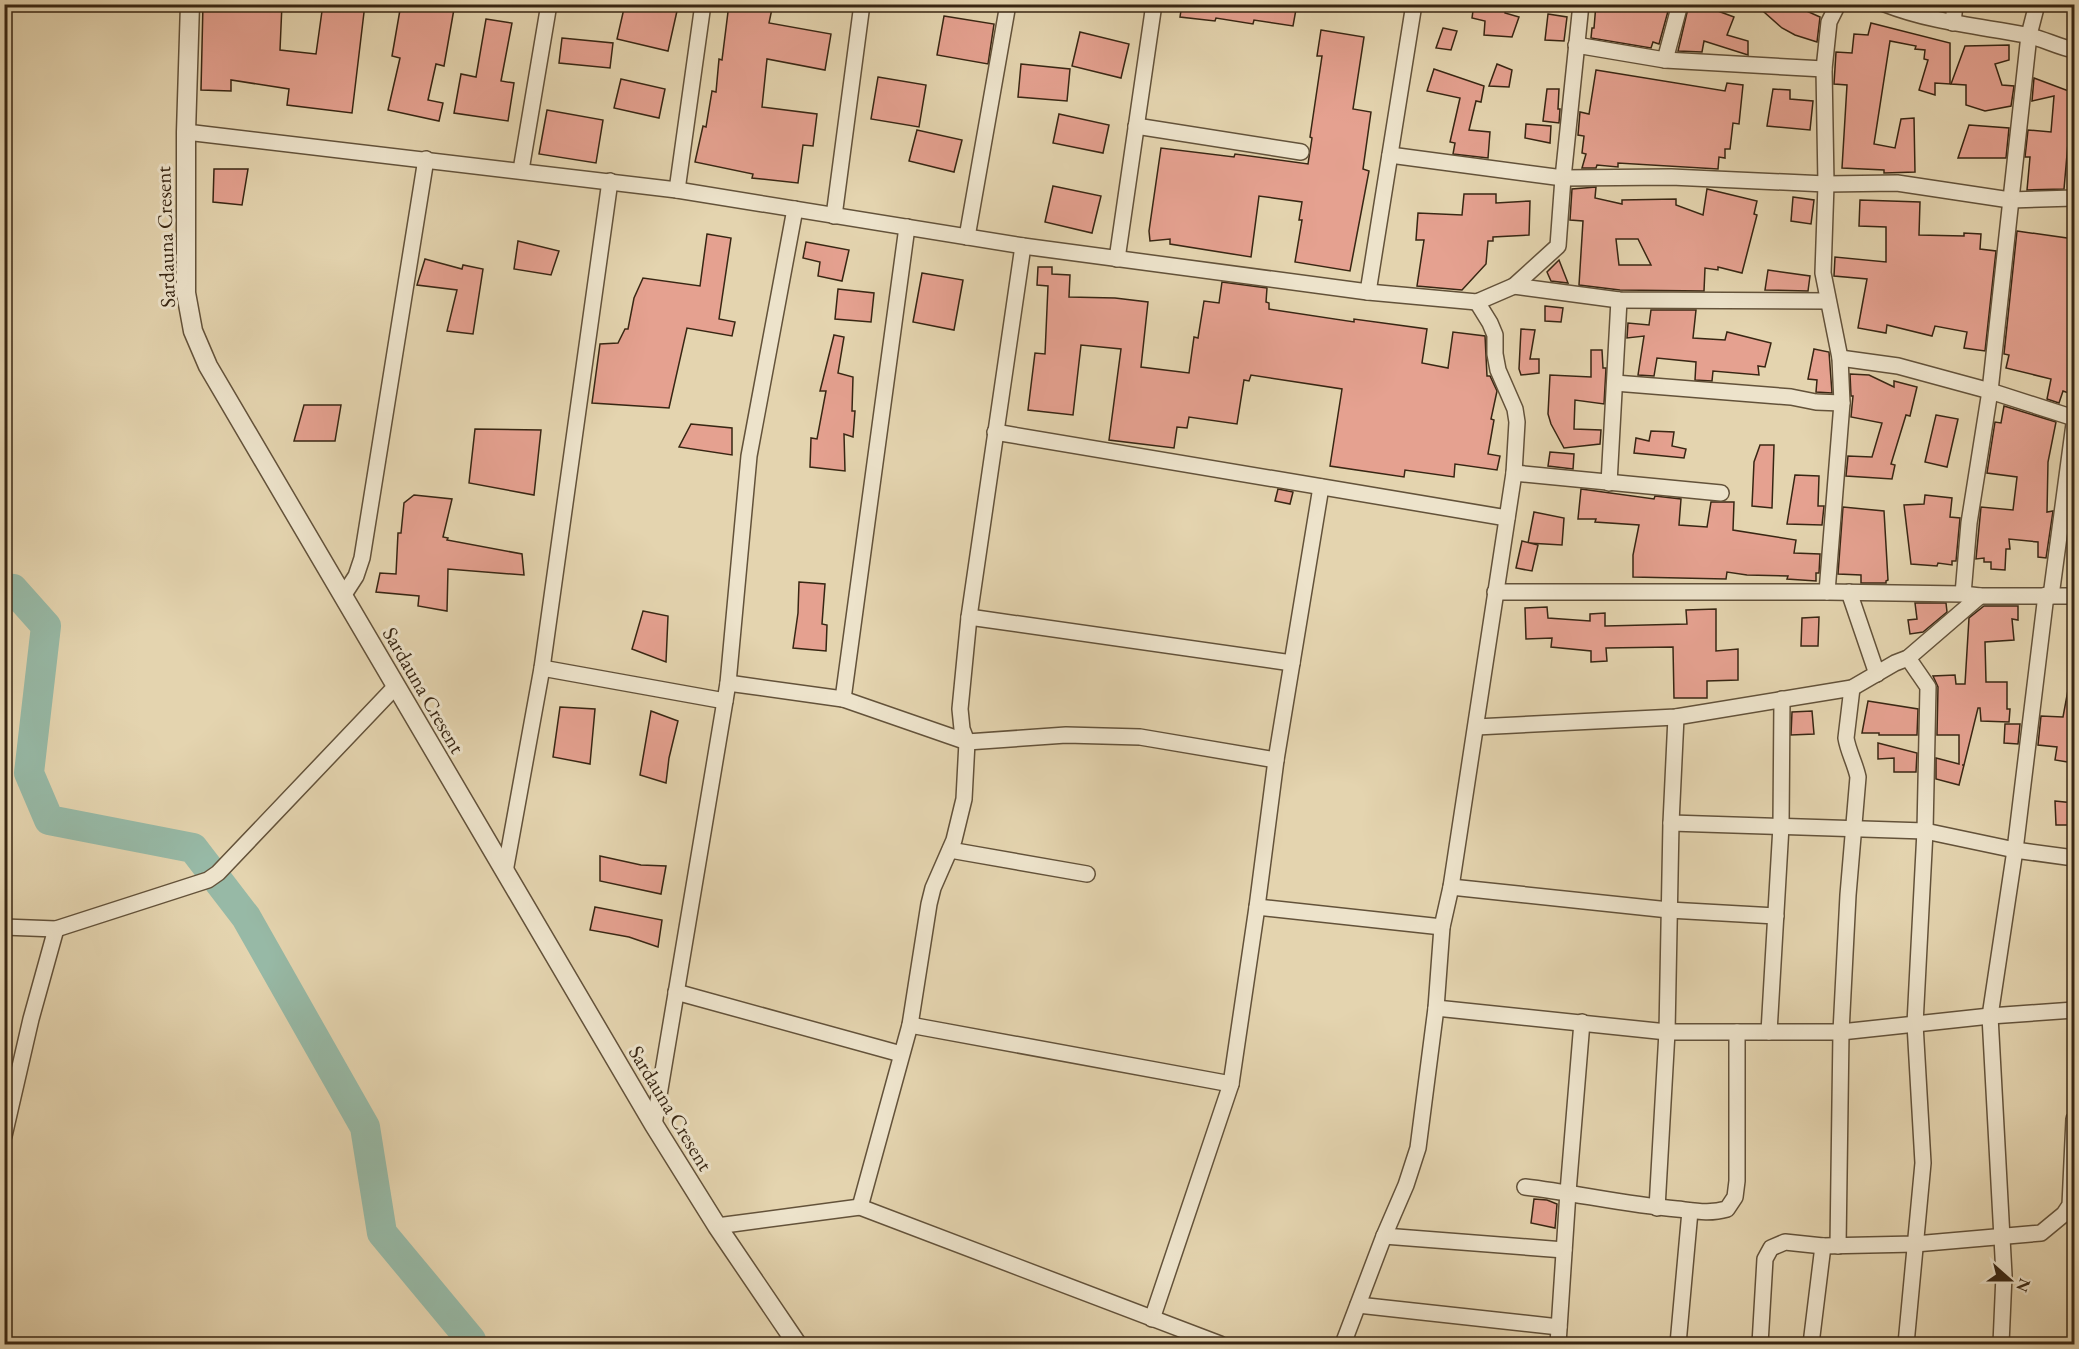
<svg xmlns="http://www.w3.org/2000/svg" width="2079" height="1349" font-family="'EB Garamond',serif">
<rect width="100%" height="100%" fill="#e4d4af"/>
<filter id="stains"><feTurbulence type="fractalNoise" baseFrequency=".00333" numOctaves="4"/><feColorMatrix values="0 0 0 0 .2 0 0 0 0 .09 0 0 0 0 .02 0 0 0 .5 -.17"/></filter>
<radialGradient id="worn" r=".72"><stop offset=".6" stop-color="#630" stop-opacity="0"/><stop offset="1" stop-color="#630" stop-opacity=".3"/></radialGradient>
<g fill="none" stroke-linecap="round" stroke-linejoin="round">
<!-- river -->
<polyline stroke="#97b9a6" stroke-width="30" points="4,588 13,589 46,626 29,773 49,820 193,848 246,917 365,1127 382,1233 471,1340 472,1344"/>
</g>
<!-- building -->
<g fill="#e5a190" stroke="#382613" stroke-width="1.5" fill-rule="evenodd">
<polygon points="203,4 282,4 280,50 316,54 323,4 365,4 352,113 287,105 289,89 231,80 231,91 201,90"/>
<polygon points="401,4 426,4 454,9 444,66 436,64 428,100 443,103 439,121 388,110 400,58 392,56"/>
<polygon points="625,4 647,4 677,11 668,51 617,39"/>
<polygon points="729,4 773,4 769,23 831,34 825,70 767,59 762,107 817,114 813,146 803,145 798,183 752,178 753,174 695,162 703,126 706,127 712,91 716,92 719,59 722,60"/>
<polygon points="1182,4 1297,4 1293,26 1254,20 1253,24 1216,18 1215,21 1180,17"/>
<polygon points="1474,4 1506,7 1505,13 1519,17 1512,37 1484,35 1485,21 1472,18"/>
<polygon points="1596,4 1670,4 1659,44 1653,42 1651,48 1591,38 1592,28 1594,28"/>
<polygon points="1689,4 1699,4 1734,17 1727,35 1748,41 1748,55 1704,41 1702,52 1678,51"/>
<polygon points="1755,4 1791,4 1820,17 1817,42 1795,35 1782,28"/>
<polygon points="1548,14 1567,17 1564,41 1545,40"/>
<polygon points="944,16 994,24 988,64 937,55"/>
<polygon points="486,19 512,23 501,81 514,83 508,121 454,113 461,74 476,77"/>
<polygon points="1871,23 1950,43 1950,84 1935,83 1935,95 1919,90 1928,60 1924,59 1925,50 1915,49 1916,46 1890,41 1874,144 1895,148 1901,119 1914,118 1915,172 1884,173 1884,170 1842,168 1847,85 1834,84 1836,52 1852,53 1854,34 1868,35"/>
<polygon points="1443,28 1457,31 1451,50 1436,48"/>
<polygon points="1321,30 1364,37 1353,109 1371,112 1363,169 1369,171 1350,271 1295,262 1302,220 1299,220 1302,202 1273,198 1259,196 1251,257 1170,244 1170,239 1150,241 1149,231 1161,148 1234,157 1235,154 1308,164 1312,138 1310,137 1322,56 1317,56"/>
<polygon points="1080,32 1129,44 1121,78 1072,66"/>
<polygon points="562,38 613,43 610,68 559,63"/>
<polygon points="2009,45 2009,60 1995,64 2002,85 2014,86 2011,106 1985,111 1966,105 1966,85 1951,84 1965,46"/>
<polygon points="1021,64 1070,69 1067,101 1018,97"/>
<polygon points="1497,64 1512,70 1509,87 1489,86"/>
<polygon points="1434,69 1484,86 1481,102 1476,101 1469,130 1490,132 1488,158 1453,154 1455,143 1450,142 1460,98 1427,91"/>
<polygon points="1596,70 1725,91 1727,83 1743,85 1739,124 1733,123 1730,149 1725,149 1725,158 1719,157 1718,169 1618,163 1618,167 1597,165 1596,168 1582,168 1586,154 1582,153 1584,136 1578,135 1580,112 1589,114"/>
<polygon points="878,77 926,85 919,127 871,119"/>
<polygon points="2034,78 2074,93 2073,143 2068,143 2064,189 2027,190 2030,157 2025,157 2028,130 2051,132 2054,96 2032,101"/>
<polygon points="621,79 665,89 659,118 614,108"/>
<polygon points="1547,89 1559,89 1558,109 1560,109 1559,123 1543,121"/>
<polygon points="1773,89 1790,90 1790,99 1813,101 1810,130 1767,126"/>
<polygon points="547,110 603,120 596,163 539,154"/>
<polygon points="1059,114 1109,125 1103,153 1053,143"/>
<polygon points="1526,124 1551,126 1550,143 1525,138"/>
<polygon points="1969,125 2009,128 2006,158 1958,158"/>
<polygon points="917,130 962,140 954,172 909,161"/>
<polygon points="214,169 248,169 242,205 213,202"/>
<polygon points="1053,186 1101,196 1092,233 1045,222"/>
<path d="M1596 187 1595 198 1622 204V200L1676 199V205L1703 215 1707 189 1757 201 1754 214 1757 215 1742 273 1718 267V270L1705 268 1704 291 1620 290 1579 285 1583 221 1570 220 1572 189ZM1616 239H1638L1651 265H1619Z"/>
<polygon points="1464,194 1496,194 1496,203 1530,201 1529,235 1493,237 1493,241 1488,241 1486,264 1462,290 1417,286 1424,240 1416,240 1418,213 1462,215"/>
<polygon points="1793,197 1814,200 1811,224 1791,221"/>
<polygon points="1860,200 1920,202 1919,235 1964,236 1964,233 1981,234 1980,249 1996,251 1985,351 1964,348 1967,332 1935,326 1932,336 1887,325 1886,333 1858,328 1867,279 1834,276 1835,257 1886,262 1886,227 1859,226"/>
<polygon points="2017,231 2074,239 2074,395 2063,391 2059,403 2047,399 2051,379 2006,368 2009,355 2004,354"/>
<polygon points="707,234 731,238 719,319 735,322 732,336 687,328 669,408 592,403 600,344 618,343 625,329 628,329 634,298 643,278 700,286"/>
<polygon points="518,241 559,251 551,275 514,269"/>
<polygon points="806,242 849,250 842,281 818,276 820,262 803,258"/>
<polygon points="425,259 462,269 463,265 483,269 473,334 447,331 457,290 417,285"/>
<polygon points="1559,260 1568,283 1551,281 1547,272"/>
<polygon points="1038,267 1052,267 1052,274 1070,275 1069,297 1115,298 1148,302 1141,367 1189,373 1194,337 1198,338 1204,301 1219,303 1222,282 1267,288 1266,302 1269,303 1269,309 1354,322 1354,319 1427,329 1422,363 1448,368 1453,332 1485,336 1487,376 1490,376 1497,391 1491,419 1494,420 1488,454 1500,456 1497,470 1455,464 1454,477 1405,470 1404,477 1330,466 1342,389 1251,375 1249,381 1244,380 1237,424 1189,417 1187,428 1177,427 1174,448 1109,440 1121,349 1081,345 1073,415 1028,410 1035,353 1045,354 1048,286 1037,285"/>
<polygon points="1768,270 1810,276 1808,291 1765,290"/>
<polygon points="922,273 963,280 954,330 913,322"/>
<polygon points="838,289 874,293 871,322 835,319"/>
<polygon points="1545,306 1563,308 1561,322 1545,321"/>
<polygon points="1651,310 1696,310 1693,338 1725,340 1727,332 1771,343 1765,367 1758,366 1759,375 1713,371 1712,381 1695,380 1696,362 1657,358 1654,376 1638,375 1644,336 1627,338 1628,323 1649,325"/>
<polygon points="1521,329 1535,330 1530,359 1539,359 1539,373 1521,375 1519,369"/>
<polygon points="834,335 844,337 838,373 853,377 852,411 855,411 853,437 844,434 845,471 810,467 811,438 817,439 826,391 820,391"/>
<polygon points="1814,349 1829,352 1832,393 1816,392 1817,380 1808,379"/>
<polygon points="1591,350 1602,350 1603,368 1606,368 1604,404 1575,400 1574,429 1601,430 1600,444 1564,448 1551,424 1548,414 1550,375 1591,377"/>
<polygon points="1850,374 1869,375 1894,387 1894,381 1917,387 1910,416 1906,415 1891,464 1895,465 1892,479 1846,476 1848,456 1872,457 1882,423 1851,417 1853,396 1851,396"/>
<polygon points="304,405 341,405 335,441 294,441"/>
<polygon points="2004,406 2056,422 2048,462 2047,512 2053,511 2046,558 2038,557 2038,542 2009,539 2010,549 2006,549 2005,570 1991,569 1991,562 1984,562 1984,558 1976,559 1981,507 2013,510 2017,477 1987,473 1995,422 2001,423"/>
<polygon points="1936,415 1958,419 1947,467 1925,462"/>
<polygon points="691,424 732,428 732,455 679,447"/>
<polygon points="475,429 541,430 534,495 469,483"/>
<polygon points="1651,431 1674,432 1672,446 1686,449 1684,458 1634,453 1636,438 1649,441"/>
<polygon points="1760,445 1774,445 1772,508 1752,506 1754,462"/>
<polygon points="1550,452 1574,454 1573,469 1548,466"/>
<polygon points="1795,475 1819,476 1818,506 1824,506 1822,525 1787,524"/>
<polygon points="1278,489 1293,492 1290,504 1275,501"/>
<polygon points="1581,489 1654,499 1655,496 1681,499 1679,525 1707,527 1711,502 1734,502 1733,530 1796,540 1794,553 1820,554 1819,573 1816,573 1816,581 1787,579 1788,576 1747,575 1727,572 1726,579 1633,577 1633,555 1639,525 1595,522 1596,519 1578,519"/>
<polygon points="414,495 452,499 443,537 448,538 447,540 522,554 524,575 448,569 447,611 418,606 419,596 376,592 380,573 396,574 398,533 401,533 404,503"/>
<polygon points="1925,495 1952,498 1950,517 1960,518 1956,561 1952,561 1952,565 1938,563 1937,566 1911,564 1904,505 1924,504"/>
<polygon points="1843,507 1884,511 1888,580 1886,581 1886,583 1861,583 1861,575 1838,574"/>
<polygon points="1534,512 1564,518 1562,545 1528,543"/>
<polygon points="1522,541 1538,545 1532,571 1516,568"/>
<polygon points="799,582 825,584 822,624 827,625 826,651 793,648 798,613"/>
<polygon points="1915,603 1946,603 1947,612 1923,632 1910,634 1908,620 1917,619"/>
<polygon points="1984,606 2018,606 2018,620 2012,619 2014,640 1985,642 1986,682 2007,682 2007,709 2010,709 2009,722 1981,721 1980,708 1978,708 1964,765 1962,765 1964,765 1959,785 1936,779 1936,758 1959,764 1959,735 1937,735 1938,687 1933,676 1955,675 1956,684 1965,684 1969,618"/>
<polygon points="1547,607 1548,618 1590,621 1590,614 1605,613 1605,626 1687,624 1686,610 1716,609 1716,651 1738,649 1738,680 1707,681 1707,698 1674,698 1673,647 1606,648 1607,661 1591,662 1591,651 1551,647 1552,638 1526,639 1525,608"/>
<polygon points="643,611 668,616 666,662 632,649"/>
<polygon points="1819,617 1818,646 1801,646 1802,618"/>
<polygon points="2068,690 2074,690 2074,763 2055,760 2057,747 2038,745 2041,716 2063,717"/>
<polygon points="1868,701 1918,709 1917,735 1879,735 1879,733 1862,733"/>
<polygon points="560,707 595,709 590,764 553,757"/>
<polygon points="651,711 678,721 669,758 666,783 640,775"/>
<polygon points="1812,711 1814,734 1791,735 1792,712"/>
<polygon points="2005,724 2020,724 2018,744 2004,743"/>
<polygon points="1878,743 1917,753 1916,772 1894,772 1894,758 1878,759"/>
<polygon points="2055,801 2074,803 2073,825 2056,825"/>
<polygon points="600,856 641,865 666,866 661,894 600,881"/>
<polygon points="595,907 662,920 658,947 629,937 590,930"/>
<polygon points="1534,1199 1547,1200 1557,1204 1555,1228 1531,1223"/>
</g>
<g fill="none" stroke-linecap="round" stroke-linejoin="round">
<!-- minor casing -->
<g stroke="#63523a" stroke-width="18">
<g id="minor">
<path d="M1885 4C1931 22 1978 26 2026 35 2042 38 2058 47 2074 50"/>
<polyline points="1953,23 1955,4"/>
<polyline points="1576,45 1665,60 1824,69"/>
<polyline points="1665,60 1680,4"/>
<polyline points="1136,126 1301,152"/>
<polyline points="186,132 677,190 1023,246 1368,292 1477,302 1514,286 1558,246 1563,178 1581,4"/>
<polyline points="1390,155 1563,178 1671,177 1826,184 1897,183 2010,200 2074,198"/>
<polyline points="521,170 549,4"/>
<polyline points="677,190 703,4"/>
<polyline points="834,216 862,4"/>
<polyline points="967,237 1008,4"/>
<polyline points="1117,259 1154,4"/>
<polyline points="1514,286 1619,300 1828,301"/>
<polyline points="1368,292 1414,4"/>
<polyline points="1840,358 1898,366 1990,391 2074,418"/>
<polyline points="1615,383 1791,397 1816,402 1842,403"/>
<polyline points="995,432 1507,518"/>
<polyline points="1514,473 1721,493"/>
<polyline points="1609,483 1619,300"/>
<polyline points="1495,592 1827,592 1963,594 1980,596 2074,596"/>
<polyline points="1827,592 1842,403 1840,358 1823,273 1826,184 1824,69 1829,22 1838,4"/>
<polyline points="1849,592 1877,674"/>
<polyline points="1963,594 1969,523 1990,391 2029,35 2037,4"/>
<polyline points="343,596 356,576 362,558 426,159"/>
<polyline points="2051,596 2074,424"/>
<polyline points="969,617 1292,663"/>
<polyline points="542,668 725,701"/>
<polyline points="728,683 843,699 967,742 1066,735 1140,737 1276,760"/>
<polyline points="843,699 907,227"/>
<polyline points="1476,727 1676,717 1852,688 1895,663 1908,658 1980,596"/>
<polyline points="1671,823 1925,831 2015,850 2074,858"/>
<polyline points="950,850 1087,874"/>
<polyline points="505,872 542,668 610,181"/>
<polyline points="1451,887 1669,910 1776,916"/>
<polyline points="1257,907 1442,927"/>
<polyline points="4,927 56,929 208,880 218,873 396,686"/>
<polyline points="676,992 901,1054"/>
<polyline points="1436,1008 1667,1032 1841,1032 1990,1016 2074,1010"/>
<polyline points="910,1025 1231,1084"/>
<polyline points="1769,1032 1781,826 1782,699"/>
<polyline points="654,1125 728,683 749,456 795,209"/>
<polyline points="4,1136 31,1019 56,929"/>
<path d="M1525 1187C1576 1193 1626 1205 1677 1209 1695 1211 1710 1214 1727 1209L1735 1197 1737 1181V1032"/>
<polyline points="860,1207 910,1025 929,904 933,888 954,840 964,799 967,742 962,729 960,709 969,617 1023,246"/>
<polyline points="1657,1208 1667,1032 1671,823 1676,717"/>
<polyline points="717,1226 860,1207 1220,1344"/>
<polyline points="1384,1236 1564,1250"/>
<path d="M1838 1246 1841 1032 1848 895 1858 777C1855 763 1848 751 1846 738L1852 688"/>
<polyline points="1358,1305 1559,1327"/>
<polyline points="1152,1319 1231,1084 1257,907 1276,760 1321,487"/>
<polyline points="1343,1344 1384,1236 1406,1185 1418,1148 1436,1008 1442,927 1451,887 1514,473 1517,422 1515,409 1498,370 1495,354 1495,335 1490,323 1477,302"/>
<polyline points="1558,1344 1568,1192 1582,1022"/>
<polyline points="1678,1344 1690,1211"/>
<polyline points="1760,1344 1765,1259 1771,1248 1785,1242 1823,1246 1915,1244 2041,1233 2064,1214 2070,1205 2074,1119"/>
<polyline points="1811,1344 1823,1246"/>
<polyline points="1906,1344 1923,1163 1915,1024 1925,831 1928,687 1908,658"/>
<polyline points="2001,1344 2004,1275 1990,1016 2015,850 2046,595"/>
</g>
</g>
<!-- tertiary casing -->
<g stroke="#63523a" stroke-width="21">
<polyline id="tertiary" points="190,4 186,132 186,293 193,331 208,366 654,1125 717,1226 797,1344"/>
</g>
<!-- minor -->
<use href="#minor" stroke="#ede3cb" stroke-width="15"/>
<!-- tertiary -->
<use href="#tertiary" stroke="#ede3cb" stroke-width="18"/>
</g>
<g text-anchor="middle" dominant-baseline="central" stroke-width="6" stroke-linejoin="round" paint-order="stroke">
<!-- street labels -->
<g font-size="21" fill="#382613" stroke="#ede3cb">
<text transform="translate(165 237) rotate(-92)">Sardauna Cresent</text>
<text transform="translate(424 690) rotate(60)">Sardauna Cresent</text>
<text transform="translate(671 1108) rotate(59)">Sardauna Cresent</text>
</g>
</g>
<!-- margin -->
<rect width="2079" height="1349" fill="none" stroke="#e4d4af" stroke-width="24"/>
<rect x="6" y="6" width="2067" height="1337" fill="none" stroke="#382613" stroke-width="3"/>
<rect x="12" y="12" width="2055" height="1325" fill="none" stroke="#382613" stroke-width="1.5"/>
<!-- north arrow -->
<g transform="translate(2010 1280) rotate(111)" stroke="#ede3cb" stroke-width="4.5" paint-order="stroke">
<path d="M0-4.5L10 22L0 15L-10 22Z" fill="#382613"/>
<text y="-9" font-size="16" font-weight="bold" text-anchor="middle" fill="#382613">N</text>
</g>
<rect width="100%" height="100%" filter="url(#stains)"/>
<rect width="100%" height="100%" fill="url(#worn)"/>
</svg>
